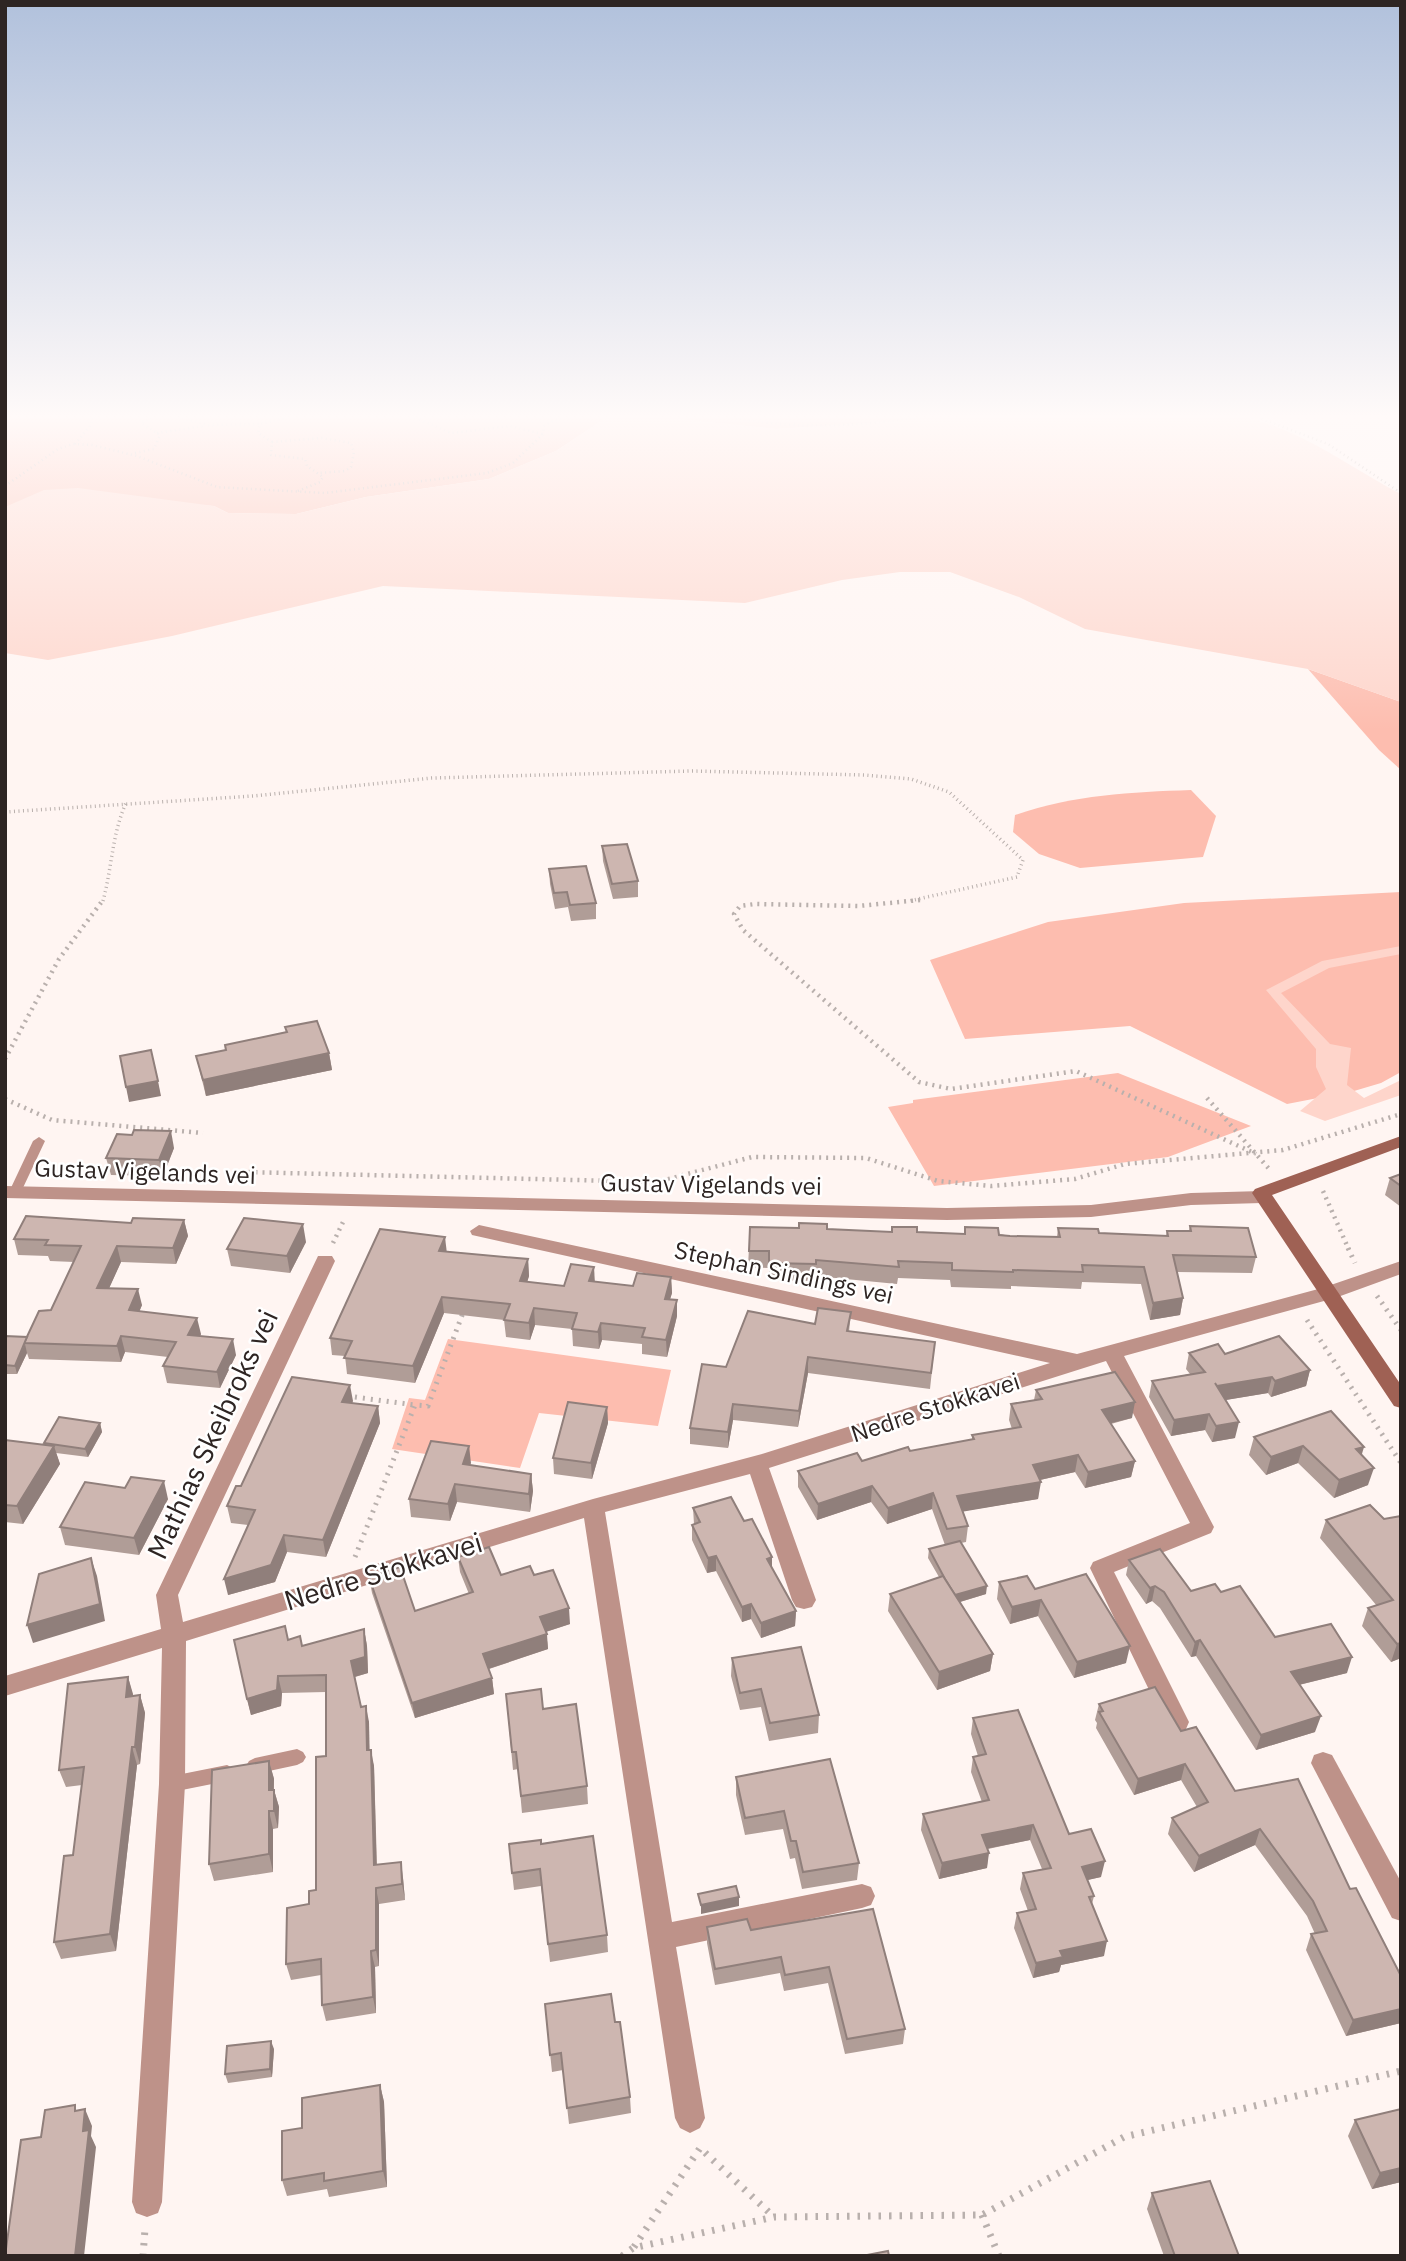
<svg xmlns="http://www.w3.org/2000/svg" width="1406" height="2261" font-family="'IBM Plex Sans',sans-serif">
<rect width="100%" height="100%" fill="#fff5f2"/>
<!-- green -->
<g fill="#fdbdaf">
<polygon points="5,414 625,414 606,418 556,451 489,479 366,497 296,514 228,513 214,506 183,504 5,507"/>
<polygon points="628,414 1008,414 776,429"/>
<polygon points="1308,669 1401,702 1401,770 1379,750"/>
<path d="M1191 790 1216 816 1203 857 1080 868 1039 854 1013 832 1015 815C1073 795 1131 792 1191 790Z"/>
<polygon points="1401,892 1401,1072 1381,1083 1354,1091 1287,1104 1130,1026 965,1039 930,960 1048,922 1184,903"/>
<polygon points="1118,1073 1251,1126 1168,1157 934,1186 888,1107 913,1103 913,1100"/>
<polygon points="448,1339 671,1370 658,1426 539,1413 520,1468 392,1449 409,1398 425,1400"/>
</g>
<!-- water -->
<g fill="#fed5cb">
<path d="M625 414 776 429 1006 414H1217C1287 417 1341 463 1401 494V702L1308 669 1085 629 1019 597 950 572H900L842 580 745 603 383 586 172 636 48 660 5 653V507L44 490 78 488 214 506 228 513 296 514 366 497 489 479 556 451 606 418Z"/>
<polygon points="1401,946 1401,954 1329,968 1281,993 1330,1044 1351,1048 1347,1085 1364,1098 1401,1080 1401,1095 1325,1121 1300,1111 1326,1089 1316,1067 1316,1049 1266,990 1322,961"/>
</g>
<g fill="none" stroke-linecap="round" stroke-linejoin="round">
<!-- path-far4 -->
<g stroke="#b9b0ad" stroke-width="2.5" stroke-dasharray="1 3.5" stroke-linecap="butt">
<polyline points="142,414 175,416 208,425 260,424"/>
<polyline points="407,414 451,433 510,426 542,434"/>
<path d="M718 414C789 432 867 426 938 414"/>
<polyline points="1249,414 1328,444 1401,493"/>
<polyline points="5,415 39,414"/>
<polyline points="157,433 204,426"/>
<polyline points="272,442 322,438 351,443 354,452 351,467 345,471 318,473"/>
<polyline points="75,444 91,425 92,414"/>
<polyline points="135,453 154,449 160,435 141,423 156,415"/>
<polyline points="5,486 58,449 73,444 92,445 137,456 217,487 325,493 487,473 513,463 543,434 544,426 566,414"/>
<polyline points="298,491 320,482 323,477 307,466 305,459 271,455 272,442 258,433 260,424 302,414"/>
</g>
<!-- path-far3 -->
<g stroke="#b9b0ad" stroke-width="3.5" stroke-dasharray="1 3.5" stroke-linecap="butt">
<polyline points="5,812 253,796 432,778 692,771 864,775 911,779 949,792 1023,860 1017,877 909,901"/>
<path d="M103 901C112 868 112 834 126 803"/>
</g>
<!-- path-far2 -->
<g stroke="#b9b0ad" stroke-width="4.5" stroke-dasharray="2 5" stroke-linecap="butt">
<polyline points="920,900 858,906 755,904 740,906 734,914 743,930 919,1082 951,1089 1076,1071 1256,1154"/>
<polyline points="5,1059 59,959 103,900"/>
<polyline points="1207,1098 1271,1171"/>
<polyline points="5,1099 52,1120 203,1133"/>
<polyline points="228,1176 244,1172 657,1182 752,1157 866,1158 938,1181 991,1186 1075,1179 1125,1164 1283,1150 1401,1114"/>
<polyline points="1323,1191 1349,1250"/>
<polyline points="333,1243 344,1220"/>
</g>
<!-- path-far1 -->
<g stroke="#b9b0ad" stroke-width="5" stroke-dasharray="2 6" stroke-linecap="butt">
<polyline points="1348,1248 1355,1263"/>
<polyline points="1377,1296 1401,1330"/>
<polyline points="1307,1320 1401,1463"/>
<polyline points="347,1396 415,1405"/>
<polyline points="355,1557 415,1405 428,1406 464,1310"/>
</g>
<!-- path -->
<g stroke="#b9b0ad" stroke-width="7" stroke-dasharray="2.5 8" stroke-linecap="butt">
<polyline points="982,2215 999,2256"/>
<polyline points="634,2247 700,2148 773,2216"/>
<polyline points="143,2256 145,2229"/>
<polyline points="622,2256 633,2248 774,2217 982,2215 1124,2137 1401,2071"/>
</g>
<!-- lane -->
<g fill="#be9289" fill-rule="evenodd">
<polygon points="39,1137 45,1141 21,1192 20,1195 10,1195 9,1192 33,1141"/>
<polygon points="297,1749 303,1752 306,1757 303,1762 297,1765 255,1774 249,1771 246,1766 249,1761 255,1758"/>
<polygon points="227,1765 233,1768 236,1773 233,1778 227,1781 172,1792 166,1790 163,1784 166,1778 172,1776"/>
</g>
<!-- street -->
<g fill="#be9289" fill-rule="evenodd">
<polygon points="5,1186 947,1208 1091,1205 1191,1193 1262,1191 1271,1197 1262,1203 1191,1205 1091,1217 947,1220 5,1198"/>
<polygon points="479,1225 1077,1354 1322,1288 1401,1261 1401,1274 1335,1298 1124,1356 1214,1527 1211,1533 1114,1572 1189,1722 1186,1729 1177,1733 1168,1729 1090,1568 1093,1562 1190,1523 1106,1361 769,1468 816,1600 812,1607 804,1609 796,1607 792,1600 750,1474 605,1512 672,1922 862,1884 871,1887 875,1896 871,1905 862,1908 676,1947 705,2118 700,2128 690,2133 680,2128 675,2118 584,1518 186,1641 185,1784 162,2202 158,2213 147,2217 136,2213 132,2202 159,1784 162,1648 5,1696 5,1676 161,1629 156,1595 318,1256 332,1256 335,1261 178,1595 183,1622 593,1499 762,1454 1050,1363 472,1235 470,1231"/>
<polygon points="1323,1752 1332,1755 1401,1882 1401,1921 1392,1918 1311,1763 1314,1755"/>
</g>
<!-- secondary -->
<polygon fill="#9f6154" fill-rule="evenodd" points="1401,1136 1401,1147 1272,1195 1401,1385 1401,1408 1394,1406 1252,1193 1255,1189"/>
</g>
<!-- wall -->
<g fill="#b09d97">
<polygon points="602,846 638,881 638,897 613,899 603,861"/>
<polygon points="549,869 596,903 596,919 571,921 568,907 555,909 550,884"/>
<polygon points="285,1027 329,1053 332,1070 206,1096 196,1056 226,1050 225,1045 286,1032"/>
<polygon points="174,1148 163,1176 111,1175 106,1158"/>
<polygon points="1401,1174 1401,1207 1385,1195 1390,1178"/>
<polygon points="184,1220 188,1236 176,1264 121,1262 109,1288 142,1305 139,1312 201,1334 200,1336 236,1355 220,1388 167,1383 163,1366 168,1357 125,1352 121,1362 29,1359 27,1353 17,1374 5,1374 5,1336 27,1337 51,1310 74,1262 50,1261 48,1256 18,1255 14,1239 131,1223"/>
<polygon points="1190,1226 1256,1257 1252,1273 1177,1272 1183,1298 1180,1315 1150,1320 1141,1284 1082,1282 1081,1289 1011,1286 1011,1289 951,1287 950,1280 898,1278 897,1284 815,1276 815,1281 769,1280 769,1268 748,1267 750,1227 891,1232 892,1227 917,1232 964,1234 965,1227 1010,1236 1057,1237 1058,1228 1099,1233 1166,1236 1167,1231 1189,1231"/>
<polygon points="306,1242 290,1273 231,1266 227,1249"/>
<polygon points="447,1252 528,1259 529,1276 527,1282 564,1286 594,1267 594,1282 633,1286 671,1277 672,1293 670,1299 677,1300 677,1316 667,1357 642,1354 642,1344 602,1340 599,1349 573,1346 572,1329 535,1325 530,1340 506,1337 504,1320 444,1313 415,1383 347,1374 345,1356 332,1355 330,1338"/>
<polygon points="851,1312 849,1332 935,1342 930,1389 808,1373 798,1427 733,1420 728,1448 690,1444 690,1428 726,1367 815,1324"/>
<polygon points="1189,1353 1225,1354 1310,1370 1306,1386 1271,1397 1268,1393 1225,1400 1235,1438 1212,1442 1205,1430 1171,1436 1149,1397 1152,1381 1190,1374 1186,1369"/>
<polygon points="1036,1390 1132,1418 1111,1424 1135,1461 1131,1477 1085,1488 1075,1472 1040,1480 1038,1499 963,1511 968,1526 966,1542 961,1543 986,1594 960,1602 993,1654 990,1671 937,1690 888,1611 890,1594 939,1577 928,1558 929,1549 945,1545 932,1509 887,1524 871,1502 817,1520 798,1487 798,1471 862,1461 910,1451 972,1440 972,1435 1012,1429 1009,1420 1011,1404 1034,1400"/>
<polygon points="353,1401 352,1403 378,1406 380,1423 326,1557 287,1552 275,1582 228,1595 248,1525 231,1523 227,1506 241,1486"/>
<polygon points="607,1407 608,1423 592,1479 554,1474 553,1458"/>
<polygon points="100,1423 102,1432 88,1457 56,1453 60,1464 23,1524 5,1522 5,1440 44,1445 44,1443"/>
<polygon points="1254,1437 1362,1455 1368,1485 1334,1498 1298,1463 1266,1475 1249,1455"/>
<polygon points="469,1446 470,1465 531,1474 533,1491 530,1512 457,1502 450,1521 411,1517 409,1499"/>
<polygon points="125,1488 168,1499 139,1555 65,1545 60,1527"/>
<polygon points="693,1508 744,1521 772,1568 796,1611 795,1626 761,1638 751,1619 742,1622 716,1571 707,1573 692,1540 692,1525 694,1524"/>
<polygon points="1401,1516 1401,1658 1391,1662 1362,1626 1368,1608 1377,1606 1320,1538 1326,1520 1384,1519"/>
<polygon points="458,1557 501,1575 534,1575 570,1624 546,1632 548,1649 489,1669 492,1678 494,1694 415,1718 372,1593 369,1577 415,1611 469,1594 460,1572"/>
<polygon points="1129,1560 1191,1591 1221,1592 1275,1637 1347,1673 1299,1685 1315,1732 1256,1750 1196,1656 1191,1657 1160,1608 1152,1601 1146,1604 1126,1575"/>
<polygon points="999,1582 1035,1589 1126,1663 1074,1678 1038,1616 1010,1624 997,1599"/>
<polygon points="364,1629 367,1646 368,1673 355,1677 361,1707 369,1722 369,1750 374,1766 377,1865 403,1878 405,1900 379,1904 379,1966 375,1967 376,2013 326,2021 322,2005 321,1975 291,1980 286,1964 309,1904 316,1890 326,1756 326,1692 282,1693 281,1706 251,1715 247,1699 288,1640 302,1646"/>
<polygon points="732,1658 819,1715 818,1733 769,1741 761,1707 740,1710 731,1676"/>
<polygon points="128,1677 133,1696 140,1695 145,1713 140,1764 137,1765 116,1951 61,1959 54,1942 73,1855 82,1785 66,1787 59,1770"/>
<polygon points="506,1694 543,1709 587,1786 588,1804 522,1813 518,1769 513,1770"/>
<polygon points="1099,1704 1181,1731 1235,1791 1350,1889 1401,1976 1401,2023 1346,2036 1306,1950 1311,1934 1315,1934 1307,1916 1255,1845 1194,1872 1168,1834 1172,1818 1197,1807 1181,1780 1134,1795 1096,1728 1097,1723 1095,1720"/>
<polygon points="973,1718 1069,1834 1101,1877 1087,1880 1094,1896 1092,1904 1104,1956 1061,1965 1059,1972 1033,1978 1014,1928 1017,1913 1028,1911 1020,1889 1023,1873 1042,1869 1030,1840 988,1849 987,1868 939,1879 921,1830 923,1814 982,1802 971,1772 973,1757 978,1756 971,1734"/>
<polygon points="269,1761 274,1779 274,1790 279,1807 278,1828 273,1829 273,1872 214,1881 209,1864"/>
<polygon points="736,1777 859,1863 857,1880 802,1889 795,1858 790,1859 783,1829 745,1835 736,1795"/>
<polygon points="509,1844 541,1844 607,1935 608,1952 550,1962 541,1886 514,1890"/>
<polygon points="873,1909 905,2029 903,2044 845,2054 828,1983 784,1991 780,1973 715,1985 707,1943 707,1927 751,1930"/>
<polygon points="545,2004 615,2022 630,2097 631,2113 569,2124 563,2070 552,2072"/>
<polygon points="274,2049 272,2077 228,2083 225,2074"/>
<polygon points="380,2085 384,2102 387,2187 329,2197 327,2189 287,2196 282,2180 302,2128"/>
<polygon points="1355,2120 1401,2182 1372,2189 1348,2136"/>
<polygon points="1152,2193 1239,2256 1164,2256 1147,2209"/>
</g>
<!-- shaded-wall -->
<g fill="#907f7b">
<polygon points="329,1053 332,1070 206,1096 203,1080"/>
<polygon points="158,1081 161,1096 129,1102 126,1087"/>
<polygon points="171,1131 174,1148 163,1176 159,1160"/>
<polygon points="184,1220 188,1236 176,1264 173,1248"/>
<polygon points="303,1224 306,1242 290,1273 287,1256"/>
<polygon points="445,1237 447,1254 439,1251"/>
<polygon points="117,1246 121,1262 102,1304 97,1288"/>
<polygon points="528,1259 529,1276 522,1298 520,1281"/>
<polygon points="594,1267 595,1284 589,1281"/>
<polygon points="671,1277 672,1293 665,1315 665,1299"/>
<polygon points="138,1289 142,1305 133,1326 129,1310"/>
<polygon points="442,1297 444,1313 415,1383 413,1366"/>
<polygon points="1183,1298 1180,1315 1150,1320 1153,1303"/>
<polygon points="677,1300 677,1316 667,1357 666,1340"/>
<polygon points="534,1308 535,1325 530,1340 529,1323"/>
<polygon points="197,1318 201,1334 192,1351 188,1335"/>
<polygon points="601,1323 602,1340 599,1349 598,1332"/>
<polygon points="121,1336 125,1352 121,1362 117,1346"/>
<polygon points="233,1339 236,1355 220,1388 217,1372"/>
<polygon points="25,1344 27,1353 17,1374 15,1366"/>
<polygon points="808,1357 808,1373 798,1427 799,1411"/>
<polygon points="1310,1370 1306,1386 1271,1397 1275,1381"/>
<polygon points="1272,1377 1268,1393 1214,1402 1217,1386"/>
<polygon points="350,1385 353,1401 345,1419 342,1402"/>
<polygon points="1135,1402 1132,1418 1099,1426 1102,1410"/>
<polygon points="733,1404 733,1420 728,1448 728,1432"/>
<polygon points="378,1406 380,1423 326,1557 323,1540"/>
<polygon points="607,1407 608,1423 592,1479 591,1463"/>
<polygon points="1209,1414 1205,1430 1171,1436 1174,1420"/>
<polygon points="1239,1422 1235,1438 1212,1442 1216,1426"/>
<polygon points="100,1423 102,1432 88,1457 85,1449"/>
<polygon points="54,1446 60,1464 23,1524 17,1506"/>
<polygon points="469,1446 471,1463 465,1482 463,1464"/>
<polygon points="1303,1446 1298,1463 1266,1475 1271,1457"/>
<polygon points="1364,1447 1359,1464 1356,1449"/>
<polygon points="1078,1455 1075,1472 1031,1482 1033,1465"/>
<polygon points="1135,1461 1131,1477 1085,1488 1088,1472"/>
<polygon points="1374,1468 1368,1485 1334,1498 1339,1480"/>
<polygon points="531,1474 533,1491 530,1512 529,1494"/>
<polygon points="164,1481 168,1499 139,1555 134,1538"/>
<polygon points="1041,1482 1038,1499 955,1513 957,1496"/>
<polygon points="455,1484 457,1502 450,1521 448,1504"/>
<polygon points="872,1486 871,1502 817,1520 818,1504"/>
<polygon points="933,1493 932,1509 887,1524 888,1508"/>
<polygon points="284,1535 287,1552 275,1582 228,1595 224,1579"/>
<polygon points="716,1556 716,1571 707,1573 708,1558"/>
<polygon points="772,1557 772,1572 767,1559"/>
<polygon points="91,1558 97,1576 105,1621 33,1643 27,1625"/>
<polygon points="987,1586 986,1594 953,1604 954,1595"/>
<polygon points="1155,1586 1152,1601 1146,1604 1150,1588"/>
<polygon points="1041,1600 1038,1616 1010,1624 1012,1607"/>
<polygon points="751,1604 751,1619 742,1622 742,1607"/>
<polygon points="569,1608 570,1624 542,1633 540,1617"/>
<polygon points="796,1611 795,1626 761,1638 761,1623"/>
<polygon points="364,1629 367,1646 368,1673 354,1677 351,1661"/>
<polygon points="547,1634 548,1649 485,1670 483,1654"/>
<polygon points="1200,1640 1196,1656 1191,1657 1195,1642"/>
<polygon points="1401,1643 1401,1658 1391,1662 1397,1644"/>
<polygon points="1130,1646 1126,1663 1074,1678 1077,1662"/>
<polygon points="993,1654 990,1671 937,1690 939,1672"/>
<polygon points="1352,1657 1347,1673 1286,1688 1291,1672"/>
<polygon points="278,1676 282,1693 281,1706 251,1715 247,1699"/>
<polygon points="128,1677 133,1694 131,1714 126,1697"/>
<polygon points="492,1678 494,1694 415,1718 412,1703"/>
<polygon points="140,1695 145,1713 140,1764 135,1747"/>
<polygon points="366,1706 369,1722 370,1767 367,1750"/>
<polygon points="1321,1716 1315,1732 1256,1750 1261,1735"/>
<polygon points="132,1747 137,1765 116,1951 110,1934"/>
<polygon points="371,1750 374,1766 377,1882 374,1865"/>
<polygon points="269,1761 274,1779 273,1808 269,1790"/>
<polygon points="1185,1764 1181,1780 1134,1795 1138,1779"/>
<polygon points="274,1790 279,1807 278,1828 274,1811"/>
<polygon points="269,1811 273,1829 273,1872 269,1854"/>
<polygon points="1033,1825 1030,1840 980,1850 982,1835"/>
<polygon points="1260,1829 1255,1845 1194,1872 1199,1856"/>
<polygon points="989,1853 987,1868 939,1879 942,1863"/>
<polygon points="1105,1861 1101,1877 1079,1882 1082,1867"/>
<polygon points="401,1862 403,1878 405,1900 402,1884"/>
<polygon points="376,1888 379,1904 379,1966 376,1950"/>
<polygon points="739,1897 739,1906 701,1914 701,1905"/>
<polygon points="1107,1941 1104,1956 1061,1965 1059,1972 1033,1978 1036,1963 1060,1951"/>
<polygon points="371,1951 375,1967 376,2013 373,1997"/>
<polygon points="1401,2009 1401,2023 1346,2036 1353,2020"/>
<polygon points="271,2041 274,2049 272,2077 270,2069"/>
<polygon points="380,2085 384,2102 387,2187 383,2171"/>
<polygon points="85,2109 92,2126 91,2136 96,2147 84,2256 75,2256"/>
<polygon points="1401,2168 1401,2182 1372,2189 1380,2173"/>
</g>
<!-- building -->
<g fill="#cdb6b0" stroke="#907f7b" stroke-width="2">
<polygon points="627,844 638,881 612,884 602,846"/>
<polygon points="586,866 596,903 570,905 567,892 554,893 549,869"/>
<polygon points="317,1021 329,1053 203,1080 196,1056 226,1050 225,1045 287,1032 285,1027"/>
<polygon points="151,1050 158,1081 126,1087 120,1056"/>
<polygon points="134,1130 171,1131 159,1160 106,1158 117,1134 132,1135"/>
<polygon points="1401,1174 1401,1186 1390,1178"/>
<polygon points="26,1216 131,1223 133,1218 184,1220 173,1248 117,1246 97,1288 138,1289 129,1310 197,1318 188,1335 233,1339 217,1372 163,1366 176,1342 121,1336 117,1346 24,1343 39,1311 51,1310 81,1246 45,1245 48,1240 14,1239"/>
<polygon points="244,1218 303,1224 287,1256 227,1249"/>
<polygon points="799,1223 827,1224 827,1229 892,1232 892,1227 917,1227 917,1232 965,1234 965,1227 998,1228 999,1235 1010,1236 1060,1237 1058,1228 1098,1229 1099,1233 1168,1236 1167,1231 1191,1231 1190,1226 1248,1228 1256,1257 1173,1255 1183,1298 1153,1303 1144,1267 1082,1265 1083,1272 1013,1270 1013,1272 952,1270 952,1263 898,1261 899,1267 816,1260 816,1264 769,1263 769,1251 749,1251 750,1227 799,1228"/>
<polygon points="380,1229 445,1237 439,1251 528,1259 520,1281 564,1286 571,1264 594,1267 589,1281 633,1286 637,1273 671,1277 665,1299 677,1300 666,1340 642,1337 645,1328 601,1323 598,1332 572,1329 577,1313 534,1308 529,1323 504,1320 510,1304 442,1297 413,1366 344,1358 352,1341 330,1338"/>
<polygon points="818,1308 851,1312 847,1331 935,1342 931,1373 808,1357 799,1411 733,1404 728,1432 690,1428 702,1364 726,1367 748,1311 815,1324"/>
<polygon points="5,1336 27,1337 15,1366 5,1365"/>
<polygon points="1279,1336 1310,1370 1275,1381 1272,1377 1217,1386 1215,1383 1239,1422 1216,1426 1209,1414 1174,1420 1152,1381 1205,1372 1189,1353 1218,1344 1225,1354"/>
<polygon points="1115,1372 1135,1402 1102,1410 1135,1461 1088,1472 1078,1455 1033,1465 1041,1482 957,1496 968,1526 947,1529 933,1493 888,1508 872,1486 818,1504 798,1471 857,1453 862,1461 908,1447 910,1451 974,1439 972,1435 1021,1427 1011,1404 1042,1399 1036,1390"/>
<polygon points="292,1377 350,1385 342,1402 378,1406 323,1540 284,1535 271,1565 224,1579 255,1510 227,1506 236,1486 241,1486"/>
<polygon points="568,1402 607,1407 591,1463 553,1458"/>
<polygon points="1331,1411 1364,1447 1356,1449 1374,1468 1339,1480 1303,1446 1271,1457 1254,1437"/>
<polygon points="59,1417 100,1423 85,1449 44,1443"/>
<polygon points="5,1440 54,1446 17,1506 5,1505"/>
<polygon points="431,1441 469,1446 463,1464 531,1474 529,1494 455,1484 448,1504 409,1499"/>
<polygon points="131,1477 164,1481 134,1538 60,1527 85,1482 125,1488"/>
<polygon points="731,1497 744,1521 752,1519 772,1557 767,1559 796,1611 761,1623 751,1604 742,1607 716,1556 708,1558 692,1525 700,1522 693,1508"/>
<polygon points="1370,1505 1384,1519 1401,1516 1401,1643 1397,1644 1368,1608 1393,1600 1326,1520"/>
<polygon points="960,1541 987,1586 955,1595 945,1579 929,1549"/>
<polygon points="489,1547 501,1575 530,1566 534,1575 553,1570 569,1608 540,1617 547,1634 483,1654 492,1678 412,1703 369,1577 400,1567 415,1611 473,1592 458,1557"/>
<polygon points="1160,1549 1191,1591 1215,1584 1221,1592 1240,1586 1275,1637 1331,1624 1352,1657 1291,1672 1321,1716 1261,1735 1200,1640 1195,1642 1164,1592 1155,1586 1150,1588 1129,1560"/>
<polygon points="91,1558 100,1604 27,1625 39,1574"/>
<polygon points="1086,1574 1130,1646 1077,1662 1041,1600 1012,1607 999,1582 1027,1576 1035,1589"/>
<polygon points="943,1576 993,1654 939,1672 890,1594"/>
<polygon points="285,1626 288,1640 300,1636 302,1646 364,1629 365,1657 351,1661 361,1707 366,1706 367,1750 371,1750 374,1865 401,1862 402,1884 376,1888 376,1950 371,1951 373,1997 322,2005 321,1959 286,1964 287,1908 309,1904 309,1891 316,1890 316,1757 326,1756 326,1675 278,1676 277,1690 247,1699 234,1640"/>
<polygon points="801,1647 819,1715 770,1723 761,1689 740,1693 732,1658"/>
<polygon points="128,1677 126,1697 140,1695 135,1747 132,1747 110,1934 54,1942 64,1856 73,1855 84,1767 59,1770 68,1684"/>
<polygon points="1155,1687 1181,1731 1196,1727 1235,1791 1298,1779 1350,1889 1356,1888 1401,1976 1401,2009 1353,2020 1311,1934 1327,1931 1313,1901 1260,1829 1199,1856 1172,1818 1208,1802 1185,1764 1138,1779 1099,1712 1103,1711 1099,1704"/>
<polygon points="541,1689 543,1709 576,1704 587,1786 521,1796 516,1752 512,1752 506,1694"/>
<polygon points="1018,1710 1069,1834 1091,1829 1105,1861 1082,1867 1094,1896 1089,1897 1107,1941 1060,1951 1063,1957 1036,1963 1017,1913 1036,1909 1023,1873 1051,1868 1033,1825 982,1835 989,1853 942,1863 923,1814 989,1800 973,1757 986,1754 973,1718"/>
<polygon points="830,1759 859,1863 803,1872 796,1841 791,1841 784,1811 745,1818 736,1777"/>
<polygon points="269,1761 269,1790 274,1790 274,1811 269,1811 269,1854 209,1864 212,1770"/>
<polygon points="593,1836 607,1935 548,1944 540,1869 512,1873 509,1844 541,1840 541,1844"/>
<polygon points="736,1886 739,1897 701,1905 698,1894"/>
<polygon points="873,1909 905,2029 847,2039 829,1967 785,1975 781,1957 715,1969 707,1927 747,1919 751,1930"/>
<polygon points="611,1994 615,2022 620,2022 630,2097 567,2108 561,2053 550,2055 545,2004"/>
<polygon points="271,2041 270,2069 225,2074 227,2046"/>
<polygon points="380,2085 383,2171 324,2181 324,2173 282,2180 282,2131 302,2128 302,2098"/>
<polygon points="75,2105 75,2111 85,2109 83,2131 89,2130 75,2256 5,2256 21,2140 41,2137 45,2110"/>
<polygon points="1401,2109 1401,2168 1380,2173 1355,2120"/>
<polygon points="1210,2181 1239,2256 1175,2256 1152,2193"/>
<polygon points="888,2251 889,2256 862,2256"/>
</g>
<!-- sky -->
<linearGradient id="sky" x2="0" y2="1"><stop stop-color="#b1c1dc"/><stop offset="0.57" stop-color="#fffaf9"/><stop offset="1" stop-color="#fffaf9" stop-opacity="0"/></linearGradient>
<rect width="1406" height="730" fill="url(#sky)"/>
<g text-anchor="middle" dominant-baseline="central" stroke-width="5" stroke-linejoin="round" paint-order="stroke">
<!-- street labels -->
<g font-size="24" fill="#2e2523" stroke="#fff">
<text transform="translate(145 1171) rotate(2)">Gustav Vigelands vei</text>
<text transform="translate(711 1184) rotate(1)">Gustav Vigelands vei</text>
<text transform="translate(784 1272) rotate(12)">Stephan Sindings vei</text>
<text transform="translate(935 1407) rotate(-18)">Nedre Stokkavei</text>
</g>
<!-- near-street labels -->
<g font-size="28" fill="#2e2523" stroke="#fff">
<text transform="translate(212 1434) rotate(-65)">Mathias Skeibroks vei</text>
<text transform="translate(383 1571) rotate(-17)">Nedre Stokkavei</text>
</g>
</g>
<!-- border -->
<rect width="1406" height="2261" fill="none" stroke="#2e2523" stroke-width="14"/>
</svg>
